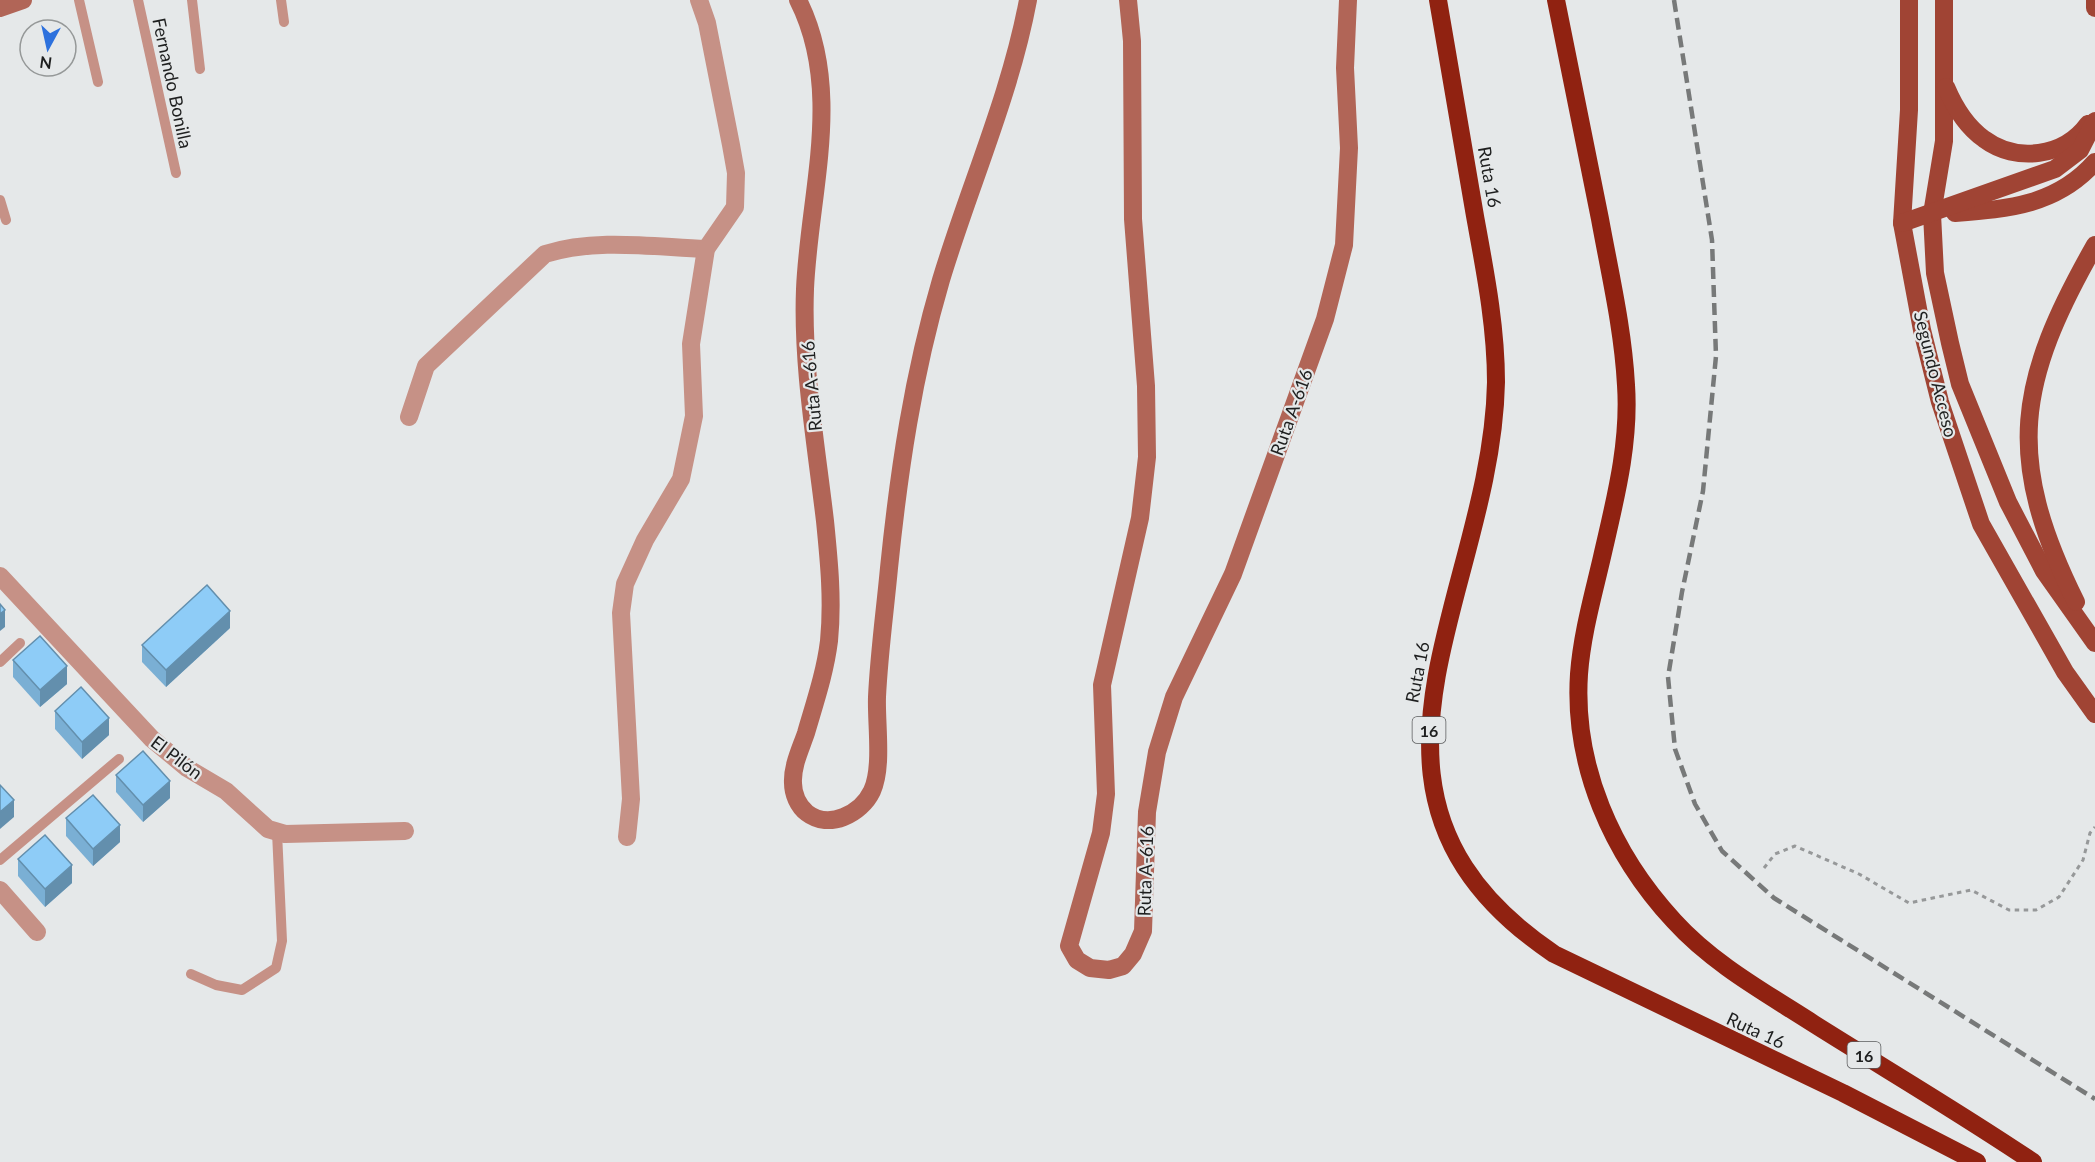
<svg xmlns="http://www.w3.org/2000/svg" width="2095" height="1162" font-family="Lato,sans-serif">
<rect width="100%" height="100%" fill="#e5e8e9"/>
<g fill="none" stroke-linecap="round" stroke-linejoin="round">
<!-- path -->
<polyline stroke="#969899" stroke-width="3" stroke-dasharray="4.5 4.5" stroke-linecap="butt" points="1764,868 1775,854 1795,846 1859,874 1909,903 1971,890 2009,910 2036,910 2059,897 2083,860 2090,833 2095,827"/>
<!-- lane -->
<g stroke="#c69186" stroke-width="10">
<polyline points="79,0 98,82"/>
<polyline points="138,0 176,173"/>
<polyline points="192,0 200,69"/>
<polyline points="281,0 284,22"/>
<polyline points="0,200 6,220"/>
<polyline points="0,662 20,643"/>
<polyline points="0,860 119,759"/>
<polyline points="191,974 216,985 242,990 276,968 282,941 277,832"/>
</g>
<!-- street -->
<g stroke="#c69186" stroke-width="18">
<path d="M409 417 426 366 545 254C596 238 653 247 706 249"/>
<polyline points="0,576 152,739 187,768 226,791 268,829 285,834 405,831"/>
<polyline points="627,837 631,799 621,613 625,584 645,540 681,479 694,416 691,344 706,249 735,207 736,173 731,145 707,23 699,0"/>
<polyline points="0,890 37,932"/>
</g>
<!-- secondary -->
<g stroke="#b16557" stroke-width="18">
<path d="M798 0C844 91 809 193 805 289 802 365 816 444 825 521 829 561 833 600 829 641 825 673 815 702 806 733 801 748 792 766 793 783 793 794 798 806 807 813 829 830 861 814 872 791 883 767 876 724 877 697 879 654 885 611 889 568 899 470 913 375 941 280 969 187 1010 96 1028 0"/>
<polyline points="1128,0 1132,41 1133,219 1146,386 1147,457 1140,518 1102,685 1106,794 1101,833 1069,946 1077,960 1090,968 1109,970 1123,966 1133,954 1143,931 1147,812 1157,752 1174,697 1233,574 1325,319 1344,245 1349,148 1345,68 1348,0"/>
<polyline points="0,8 23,0"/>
</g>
<!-- primary -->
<g stroke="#a04434" stroke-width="18">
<polyline points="1909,0 1909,110 1902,223 1922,330 1940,402 1981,524 2065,672 2095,714"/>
<polyline points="1944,0 1944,141 1932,214 1935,273 1950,343 1960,384 2008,502 2044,571 2095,643"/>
<polyline points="2095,0 2095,8"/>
<path d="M1946 87C1954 106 1967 127 1984 139 2016 163 2064 157 2088 124"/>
<path d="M1955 213C2009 209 2057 205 2095 162"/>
<polyline points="1902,223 2055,169 2080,150 2095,121"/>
<path d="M2076 602C2004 457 2017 382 2095 245"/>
</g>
<!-- highway -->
<g stroke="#902211" stroke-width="18">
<path d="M1438 0C1451 72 1463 144 1475 216 1485 271 1496 326 1496 382 1492 597 1317 794 1554 954L1843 1093 1977 1162"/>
<path d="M1556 0C1571 73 1585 146 1600 219 1610 274 1623 329 1626 385 1630 444 1615 500 1602 557 1593 596 1582 634 1579 674 1573 766 1612 854 1674 921 1713 964 1766 993 1814 1024 1887 1070 1962 1114 2033 1162"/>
</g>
<!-- rail -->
<polyline stroke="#777979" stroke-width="4.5" stroke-dasharray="12 6" stroke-linecap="butt" points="1674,0 1712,240 1716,356 1703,491 1682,592 1668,677 1675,749 1695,804 1722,851 1774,898 2095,1099"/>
</g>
<!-- wall -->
<g fill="#7aafd4">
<polygon points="230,628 166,687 142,662 142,645"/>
<polygon points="13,660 67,684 40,707 13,677"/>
<polygon points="55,711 109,735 82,759 55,729"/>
<polygon points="116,775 170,798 143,822 116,792"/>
<polygon points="66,818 120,842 93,866 66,836"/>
<polygon points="18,859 72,883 45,907 18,876"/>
</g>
<!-- shaded-wall -->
<g fill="#638fad">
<polygon points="5,610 5,627 0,631 0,614"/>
<polygon points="230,611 230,628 166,687 166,670"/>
<polygon points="67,666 67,684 40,707 40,690"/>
<polygon points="109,718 109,735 82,759 82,742"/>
<polygon points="170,781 170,798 143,822 143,805"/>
<polygon points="14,800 14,817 0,829 0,812"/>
<polygon points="120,825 120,842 93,866 93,849"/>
<polygon points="72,865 72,883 45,907 45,889"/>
</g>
<!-- building -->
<g fill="#8eccf7" stroke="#638fad" stroke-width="1.5">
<polygon points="207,585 230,611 166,670 142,645"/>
<polygon points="0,604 5,610 0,614"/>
<polygon points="40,636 67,666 40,690 13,660"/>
<polygon points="81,687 109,718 82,742 55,711"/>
<polygon points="143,751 170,781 143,805 116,775"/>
<polygon points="0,785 14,800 0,812"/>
<polygon points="93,795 120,825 93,849 66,818"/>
<polygon points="45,835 72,865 45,889 18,859"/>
</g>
<g text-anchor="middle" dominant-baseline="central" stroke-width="4.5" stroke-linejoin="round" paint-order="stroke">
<!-- shield labels -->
<g fill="#e5e8e9" stroke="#5a5b5c" stroke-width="1.5">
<rect x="1412.5" y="717" width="33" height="26" rx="4.5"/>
<rect x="1847.5" y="1042" width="33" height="26" rx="4.5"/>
</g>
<g font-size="16" font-weight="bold" fill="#1e1f1f">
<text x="1429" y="730">16</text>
<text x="1864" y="1055">16</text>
</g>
<!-- street labels -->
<g font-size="18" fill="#1e1f1f" stroke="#e5e8e9">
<text transform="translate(173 83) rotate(78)">Fernando Bonilla</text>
<text transform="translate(1490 177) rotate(80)">Ruta 16</text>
<text transform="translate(1936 374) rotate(76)">Segundo Acceso</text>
<text transform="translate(811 386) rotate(-95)">Ruta A-616</text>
<text transform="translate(1291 412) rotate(-70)">Ruta A-616</text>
<text transform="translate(1417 672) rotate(-79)">Ruta 16</text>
<text transform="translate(177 757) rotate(37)">El Pilón</text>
<text transform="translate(1145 871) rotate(-88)">Ruta A-616</text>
<text transform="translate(1756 1030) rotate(25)">Ruta 16</text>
</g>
</g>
<!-- north arrow -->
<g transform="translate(48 48) rotate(188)"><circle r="28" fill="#e5e8e9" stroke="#959898" stroke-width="1.5"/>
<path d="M0-4.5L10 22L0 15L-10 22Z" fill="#2d71dd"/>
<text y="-9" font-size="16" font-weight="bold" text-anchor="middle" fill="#1e1f1f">N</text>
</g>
</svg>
